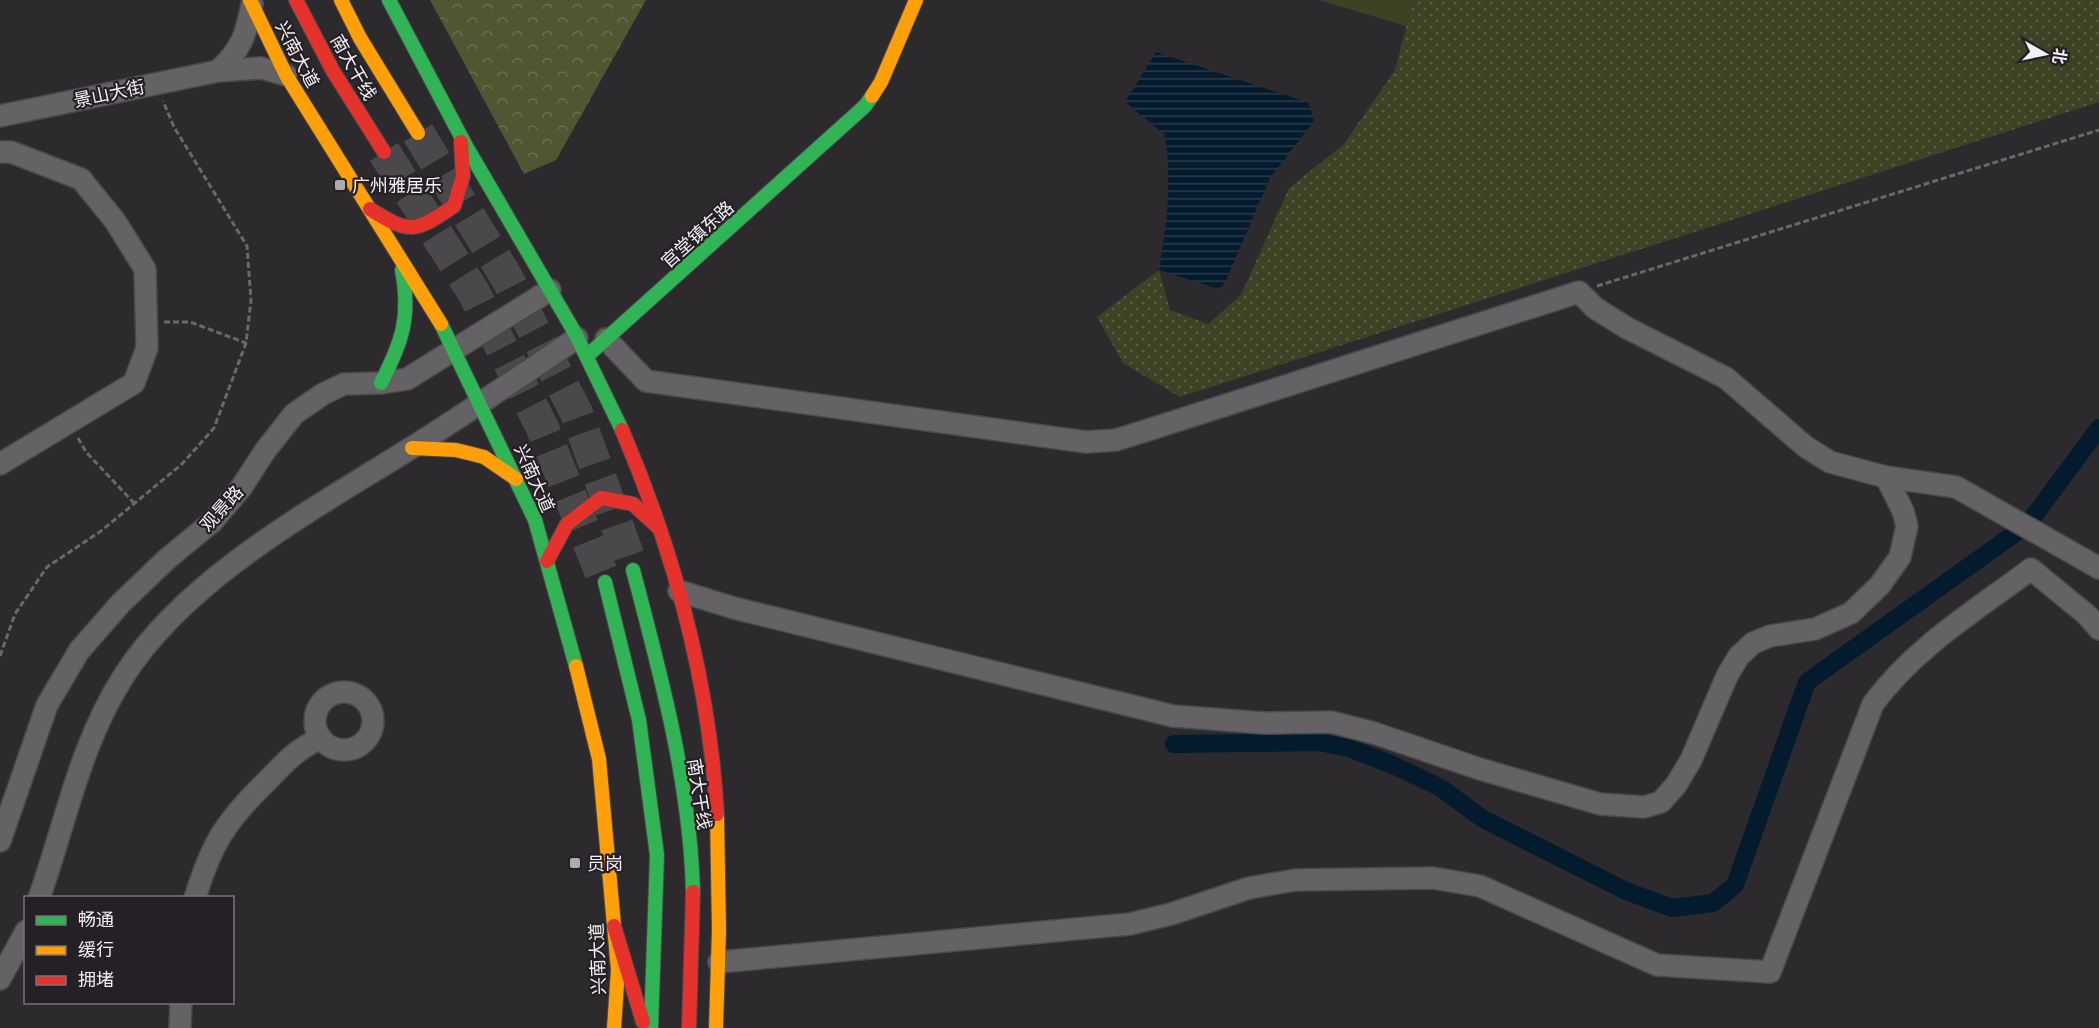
<svg xmlns="http://www.w3.org/2000/svg" width="2099" height="1028" font-family="Ubuntu,'Noto Sans SC',sans-serif">
<defs>
<pattern id="grass-dots" width="8" height="8" patternUnits="userSpaceOnUse" patternTransform="scale(1.5)"><rect width="8" height="8" fill="#3d4225"/><path d="M2 2h.1M6 6h.1" fill="none" stroke="#5a5e45" stroke-width="1.8" stroke-linecap="round"/></pattern>
<pattern id="forest-crowns" width="20" height="18" patternUnits="userSpaceOnUse" patternTransform="scale(1.5)"><rect width="20" height="18" fill="#505631"/><path d="M2 6a3 3 0 1 1 6 0M12 15a3 3 0 1 1 6 0" fill="none" stroke="#6a6f4f"/></pattern>
<pattern id="water-rules" width="6" height="5" patternUnits="userSpaceOnUse" patternTransform="scale(1.5)"><rect width="6" height="5" fill="#041b2e"/><path d="M0 2.5h6" fill="none" stroke="#293d4d"/></pattern>
</defs>
<rect width="100%" height="100%" fill="#2d2a2e"/>
<!-- grass -->
<polygon fill="url(#grass-dots)" points="1413,0 2099,0 2099,102 1180,397 1123,363 1097,317 1159,270 1170,310 1208,324 1241,295 1289,188 1344,144 1395,70"/>
<!-- forest -->
<polygon fill="url(#forest-crowns)" points="430,0 646,0 556,160 524,174"/>
<!-- garden -->
<polygon fill="#3d4225" points="1319,0 1413,0 1406,26"/>
<!-- water -->
<path fill="url(#water-rules)" d="M1156 52 1309 103 1314 121 1270 178 1225 283 1218 289 1159 270C1167 221 1172 185 1165 135L1125 102Z"/>
<g fill="none" stroke-linecap="round" stroke-linejoin="round">
<!-- canal -->
<polyline stroke="#041b2e" stroke-width="18" points="1174,744 1319,742 1349,748 1395,766 1441,788 1483,819 1626,891 1672,908 1713,903 1735,885 1807,682 2028,524 2099,428"/>
<!-- highway-tunnel -->
<g stroke="#4b484c" stroke-width="33" stroke-dasharray="33 16" stroke-linecap="butt">
<polyline points="418,133 507,278 577,414 633,570"/>
<polyline points="384,152 474,293 542,427 605,582"/>
</g>
<!-- street casing -->
<g stroke="#4a484b" stroke-width="24">
<g id="street">
<path d="M218 71C242 49 246 34 252 4"/>
<polyline points="0,116 218,71 261,68 286,75"/>
<polyline points="0,152 11,152 81,179 115,221 145,269 147,348 134,383 0,464"/>
<polyline points="606,339 646,381 1086,442 1116,440 1148,430 1579,292 1595,308 1627,328 1726,378 1806,447 1830,462 1886,477 1956,487 2099,568"/>
<polyline points="679,591 734,608 1173,716 1264,723 1331,722 1374,733 1480,769 1600,804 1644,807 1661,802 1676,785 1691,760 1727,676 1739,656 1753,643 1770,636 1815,629 1851,613 1880,585 1900,557 1907,526 1903,511 1886,477"/>
<circle cx="344" cy="721" r="29"/>
<polyline points="0,841 47,705 79,651 120,604 167,559 212,522 241,488 265,451 294,414 323,394 344,384 381,383 407,379 550,290"/>
<path d="M39 898C66 822 80 743 125 674 189 576 314 509 411 448 467 413 522 375 577 338"/>
<path d="M195 898C212 842 226 821 267 781 285 762 297 749 321 738"/>
<path d="M719 962 1130 924 1171 914 1249 888 1295 880 1433 878 1480 886 1657 965 1770 972 1873 704C1915 647 1975 611 2031 569L2087 615 2099 629"/>
<polyline points="0,979 26,931"/>
<polyline points="180,1028 181,1002"/>
</g>
</g>
<!-- fast casing -->
<g stroke="#4a484b" stroke-width="16">
<g id="fast">
<polyline points="389,0 466,146 575,333 622,430"/>
<polyline points="441,324 535,520 576,666"/>
<polyline points="587,356 865,106 872,96"/>
<path d="M381 383C402 342 411 317 402 270"/>
<path d="M633 570C661 676 690 782 693 892"/>
<polyline points="605,582 639,720 657,855 651,1028"/>
</g>
</g>
<!-- slow casing -->
<g stroke="#4a484b" stroke-width="16">
<g id="slow">
<polyline points="250,0 286,75 441,324"/>
<polyline points="341,0 360,38 418,133"/>
<polyline points="872,96 881,82 916,0"/>
<polyline points="412,448 456,450 484,457 516,479"/>
<polyline points="576,666 599,759 618,970 614,1028"/>
<polyline points="716,1028 719,930 717,814"/>
</g>
</g>
<!-- jam casing -->
<g stroke="#4a484b" stroke-width="16">
<g id="jam">
<polyline points="296,0 333,71 384,152"/>
<path d="M370 209C411 235 415 232 454 206L463 176 461 142"/>
<path d="M622 430C675 554 709 680 717 814"/>
<polyline points="547,561 567,524 601,498 633,504 659,528"/>
<polyline points="614,926 643,1022"/>
<polyline points="689,1028 693,892"/>
</g>
</g>
<!-- path -->
<g stroke="#6a686a" stroke-width="3" stroke-dasharray="6 3" stroke-linecap="butt">
<polyline points="1597,286 2099,130"/>
<polyline points="164,322 190,322 246,343"/>
<polyline points="78,438 86,452 134,503"/>
<polyline points="0,656 15,614 47,567 101,531 182,464 214,428 246,343 251,300 247,246 174,127 163,101"/>
</g>
<!-- street -->
<use href="#street" stroke="#646265" stroke-width="21"/>
<!-- fast -->
<use href="#fast" stroke="#30b455" stroke-width="14"/>
<!-- slow -->
<use href="#slow" stroke="#ff9f0a" stroke-width="14"/>
<!-- jam -->
<use href="#jam" stroke="#e5322d" stroke-width="14"/>
</g>
<!-- markers -->
<g fill="#aeabaf" stroke="#242025" stroke-width="2">
<rect x="334" y="179" width="12" height="12" rx="3"/>
<rect x="569" y="857" width="12" height="12" rx="3"/>
</g>
<g text-anchor="middle" dominant-baseline="central" stroke-width="4.5" stroke-linejoin="round" paint-order="stroke">
<!-- street labels -->
<g font-size="18" fill="#f4f1f5" stroke="#242025">
<text transform="translate(298 54) rotate(62)">兴南大道</text>
<text transform="translate(354 67) rotate(60)">南大干线</text>
<text transform="translate(109 93) rotate(-12)">景山大街</text>
<text transform="translate(697 234) rotate(-42)">官堂镇东路</text>
<text transform="translate(535 478) rotate(66)">兴南大道</text>
<text transform="translate(221 508) rotate(-48)">观景路</text>
<text transform="translate(700 794) rotate(81)">南大干线</text>
<text transform="translate(597 959) rotate(-92)">兴南大道</text>
</g>
<!-- poi labels -->
<g font-size="18" fill="#f4f1f5" stroke="#242025" text-anchor="start">
<text x="352" y="185">广州雅居乐</text>
<text x="587" y="863">员岗</text>
</g>
</g>
<!-- legend -->
<rect x="24" y="896" width="210" height="108" fill="#242025" stroke="#777478" stroke-width="1.5"/>
<rect x="36" y="916" width="30" height="9" fill="#30b455" stroke="#777478" stroke-width="1.5"/>
<text x="78" y="926" font-size="18" fill="#f4f1f5">畅通</text>
<rect x="36" y="946" width="30" height="9" fill="#ff9f0a" stroke="#777478" stroke-width="1.5"/>
<text x="78" y="956" font-size="18" fill="#f4f1f5">缓行</text>
<rect x="36" y="976" width="30" height="9" fill="#e5322d" stroke="#777478" stroke-width="1.5"/>
<text x="78" y="986" font-size="18" fill="#f4f1f5">拥堵</text>
<!-- north arrow -->
<g transform="translate(2045 54) rotate(99)" stroke="#242025" stroke-width="4.5" paint-order="stroke">
<path d="M0-4.5L10 22L0 15L-10 22Z" fill="#f4f1f5"/>
<text y="-9" font-size="16" font-weight="bold" text-anchor="middle" fill="#f4f1f5">北</text>
</g>
</svg>
